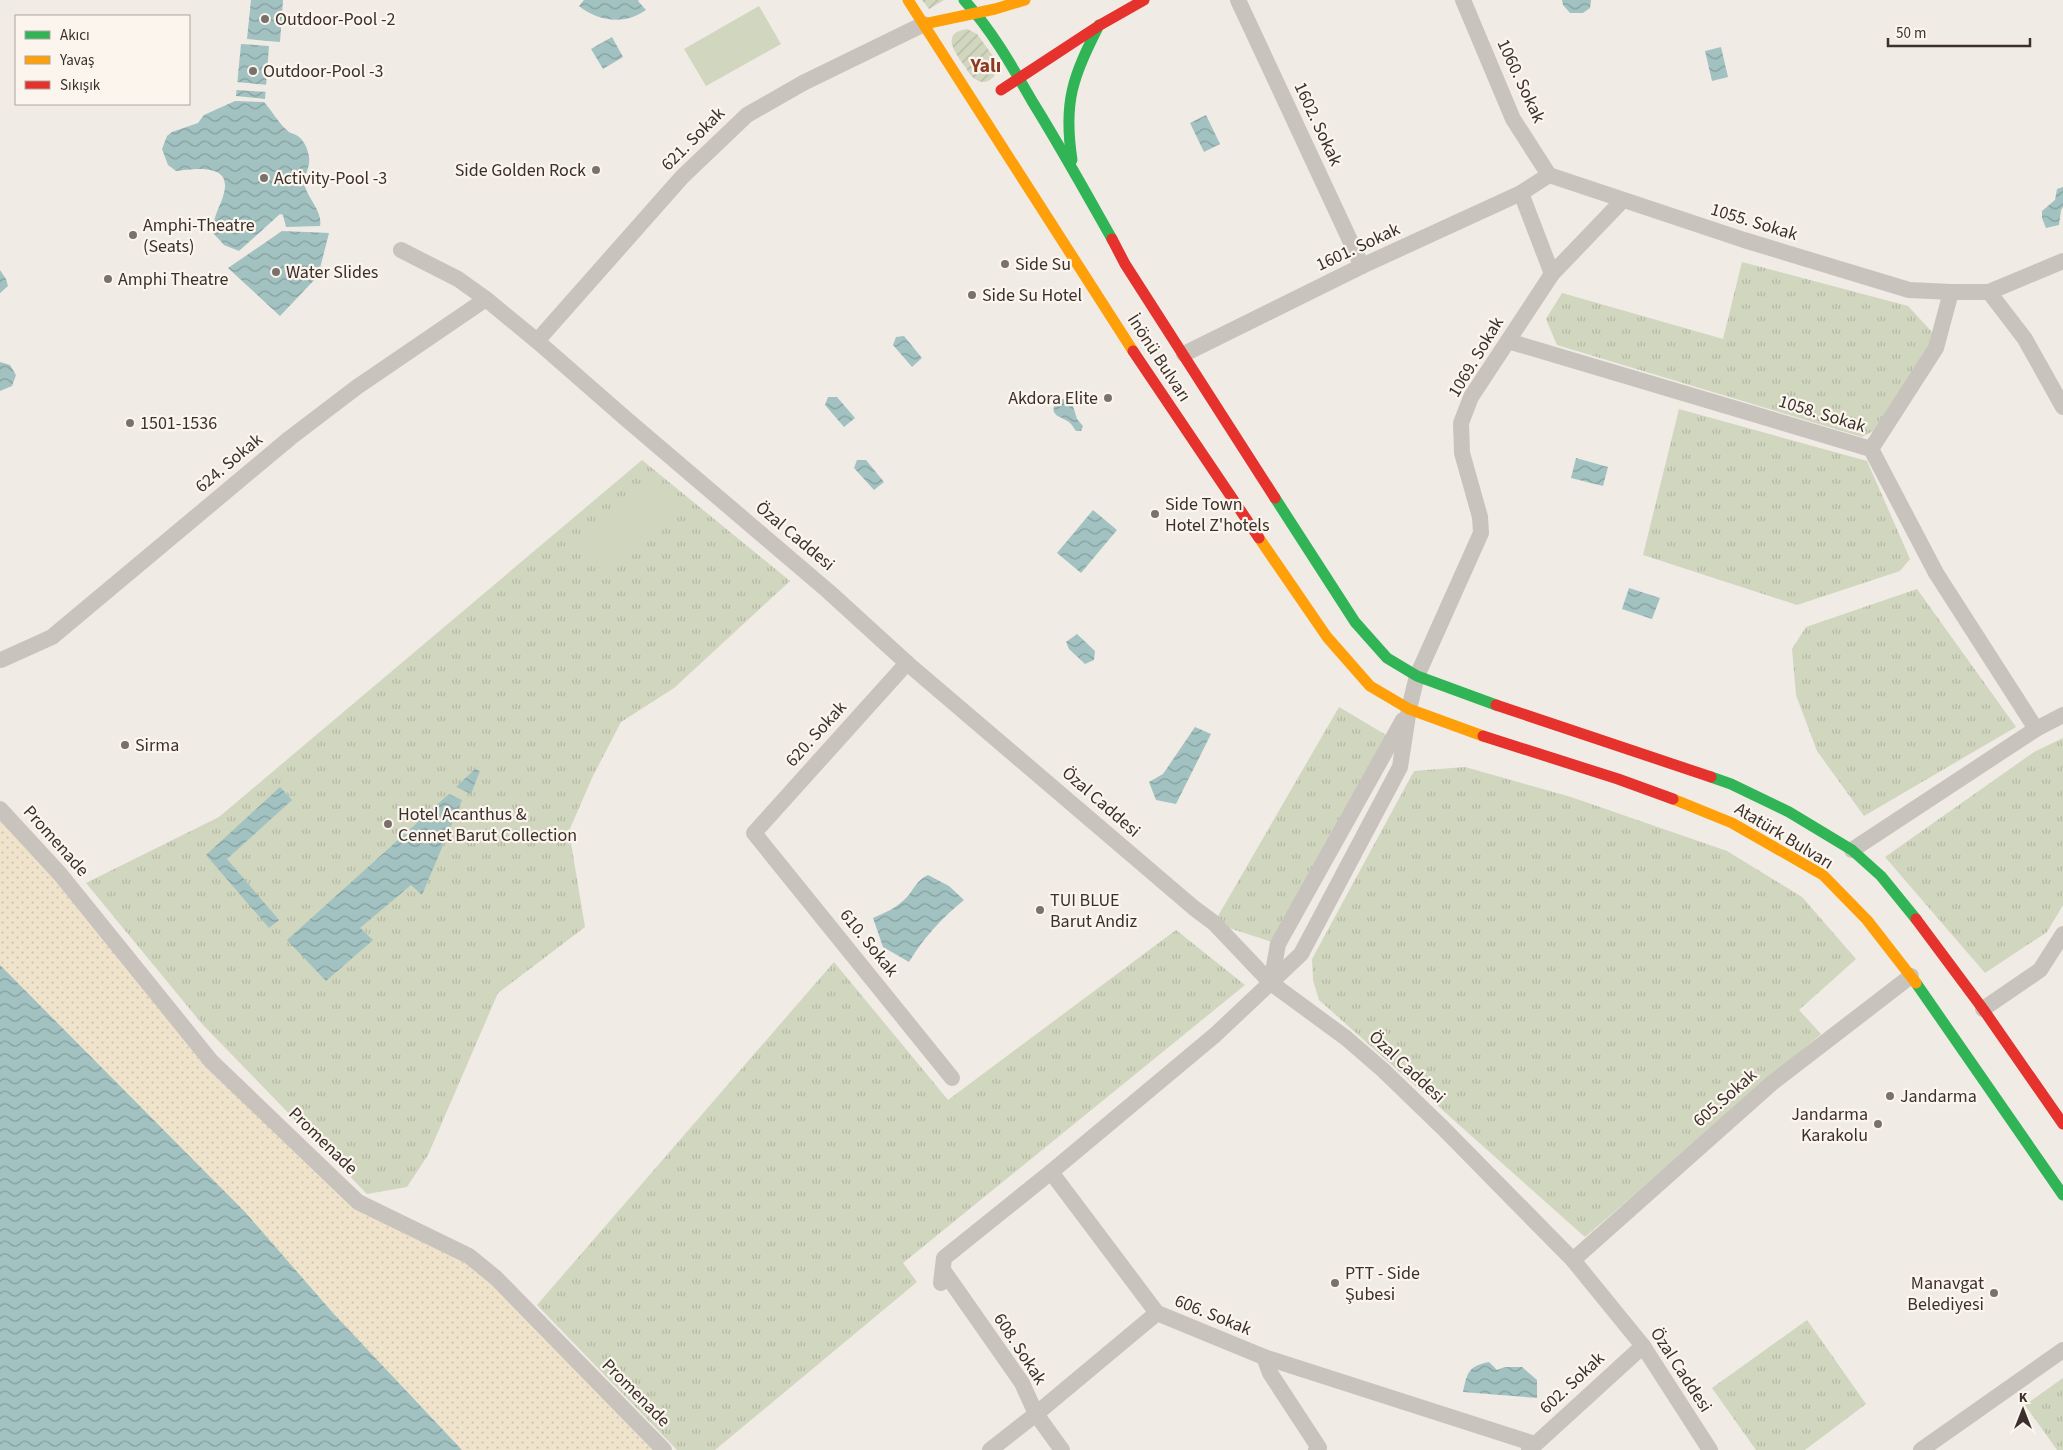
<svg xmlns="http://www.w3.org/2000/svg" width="2063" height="1450" font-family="'Source Sans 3',sans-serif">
<defs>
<pattern id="grass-tufts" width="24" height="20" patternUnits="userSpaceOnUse" patternTransform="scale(1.25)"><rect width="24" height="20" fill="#d1d6bf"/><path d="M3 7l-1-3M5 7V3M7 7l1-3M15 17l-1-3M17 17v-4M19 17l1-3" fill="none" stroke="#b4b8a4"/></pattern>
<pattern id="sand-dots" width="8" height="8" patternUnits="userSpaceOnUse" patternTransform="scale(1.25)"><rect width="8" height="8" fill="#efe3cc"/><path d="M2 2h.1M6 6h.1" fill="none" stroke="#cec3af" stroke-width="1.8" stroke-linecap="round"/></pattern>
<pattern id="garden-furrows" width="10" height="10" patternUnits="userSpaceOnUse" patternTransform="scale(1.25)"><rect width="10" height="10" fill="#d1d6bf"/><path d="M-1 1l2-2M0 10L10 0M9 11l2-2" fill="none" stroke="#b4b8a4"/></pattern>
<pattern id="water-waves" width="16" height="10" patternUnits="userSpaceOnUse" patternTransform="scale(1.25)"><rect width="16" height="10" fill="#a1c2c1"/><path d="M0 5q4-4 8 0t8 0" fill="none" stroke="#849e9d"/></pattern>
</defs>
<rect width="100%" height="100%" fill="#f0ebe5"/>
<!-- grass -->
<g fill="url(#grass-tufts)">
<polygon points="1742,262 1908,306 1932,332 1931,344 1875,430 1862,437 1557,345 1546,319 1562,293 1723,339"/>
<polygon points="1679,409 1867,461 1910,559 1900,571 1797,605 1643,555"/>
<polygon points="642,460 790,581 674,688 621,722 592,778 569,831 585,927 498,993 428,1155 407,1187 367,1194 203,1025 86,883 219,817"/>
<polygon points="1917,589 2016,727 1864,816 1817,751 1796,695 1792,649 1806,627"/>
<polygon points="1339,707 1393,739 1278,944 1214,923"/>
<polygon points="2063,738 2063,905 2047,932 1985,973 1885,857 2034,752"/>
<polygon points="1465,767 1571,797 1727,851 1802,897 1856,959 1799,1010 1821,1034 1585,1237 1319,1000 1313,980 1312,959 1414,771"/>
<polygon points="1176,930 1245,985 903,1263 917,1282 715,1450 677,1450 537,1305 834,962 948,1100"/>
<polygon points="1807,1320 1866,1404 1805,1450 1756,1450 1712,1388"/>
<polygon points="2063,1378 2063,1450 2057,1450 2025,1405"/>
</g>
<!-- sand -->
<polygon fill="url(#sand-dots)" points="0,809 170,1012 358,1202 469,1256 664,1450 462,1450 333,1313 245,1212 0,965"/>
<!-- garden -->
<g fill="url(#garden-furrows)">
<polygon points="922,0 944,0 929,9"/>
<path d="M967 29 977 34 998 63C999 75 987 88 975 79 970 76 967 69 963 64 954 51 941 33 967 29Z"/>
</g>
<!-- pitch -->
<g fill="#d1d6bf">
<polygon points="759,6 781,44 706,86 684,49"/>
<polygon points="649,478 680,514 607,576 576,540"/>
</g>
<!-- water -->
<g fill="url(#water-waves)">
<polygon points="251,0 283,0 280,42 247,39"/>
<path d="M584 0H639L638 1 646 10C625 25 599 22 579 6Z"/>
<polygon points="1562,0 1591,0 1590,8 1583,13 1570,13 1563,5"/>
<polygon points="612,37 623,57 603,69 591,49"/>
<polygon points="241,44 269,46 265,99 236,96"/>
<polygon points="1721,47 1728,77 1712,81 1705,51"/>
<path d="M235 101 264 102C272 111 279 124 289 132 292 134 296 134 299 137 305 142 308 150 309 157 311 168 302 177 305 187 309 199 323 213 320 226L286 227 283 215 280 214 239 251 224 245 214 234C212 215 220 209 224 193 232 162 193 169 176 171L168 165 162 149 167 136 172 132 198 123 204 115Z"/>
<polygon points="1206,115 1220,144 1204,152 1190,123"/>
<polygon points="2063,187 2063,207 2061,210 2059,225 2046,228 2042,218 2042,211 2055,200 2057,189"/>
<polygon points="282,231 329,233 318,276 280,316 228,268"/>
<polygon points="0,270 6,279 8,286 0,293"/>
<polygon points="904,336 922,358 912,367 893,345 896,337"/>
<polygon points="0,362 10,365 16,375 12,386 0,391"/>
<polygon points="828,397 837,397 855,418 844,427 825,405"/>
<path d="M1063 399 1072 403 1077 419 1083 426 1081 431H1076C1074 429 1073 426 1071 424 1064 416 1045 417 1058 400Z"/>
<polygon points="1576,458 1608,467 1603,486 1571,478"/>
<polygon points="857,460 866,460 884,482 874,490 854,468"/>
<polygon points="1093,510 1117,530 1081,573 1057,553"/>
<polygon points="1629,588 1660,598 1652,619 1622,609"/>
<polygon points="1077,634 1095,651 1094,660 1085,664 1069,649 1066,642"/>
<polygon points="1195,727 1211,734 1176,804 1156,800 1149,782 1163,774"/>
<polygon points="475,769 480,771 471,794 456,787"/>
<polygon points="280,787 292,800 227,859 279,920 269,928 206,855"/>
<polygon points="449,794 462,800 422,895 411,885 360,928 373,940 326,981 287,940"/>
<path d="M928 875 949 886 964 900C942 918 924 937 909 962L883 947 873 918C885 913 898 907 907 897 914 889 917 880 928 875Z"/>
<polygon points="0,965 245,1212 333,1313 462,1450 0,1450"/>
<path d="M1489 1362 1497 1370 1505 1367H1522L1537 1380V1398L1463 1392C1467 1373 1468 1366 1489 1362Z"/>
</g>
<!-- pier -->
<polygon fill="#f0ebe5" points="236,82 269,85 268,92 236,90"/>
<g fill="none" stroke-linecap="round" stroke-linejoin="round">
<!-- street -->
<g stroke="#c9c3be" stroke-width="16">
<polyline points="1238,0 1362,266"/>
<polyline points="1463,0 1513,119 1549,175"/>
<polyline points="1549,175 1744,240 1909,290 1951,292 1989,292 2063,261"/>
<polyline points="1521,193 1552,274"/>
<polyline points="401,250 458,279 486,299 537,341 625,418 828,591 907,663 1194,908 1214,923 1271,983 1346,1038 1383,1070 1443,1128 1573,1260 1643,1346 1710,1450"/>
<polyline points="1989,292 2025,339 2063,407"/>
<polyline points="537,341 682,177 747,115 803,83 924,24"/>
<polyline points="1508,341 1871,449 1936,573 2036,729"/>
<polyline points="1184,354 1362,266 1521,193 1549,175"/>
<polyline points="1871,449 1936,348 1951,292"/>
<polyline points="1,660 52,637 290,438 357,387 486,299"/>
<polyline points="907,663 754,833 952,1078"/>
<polyline points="0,809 60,874 211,1061 358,1202 469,1256 496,1278 664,1450"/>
<polyline points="1852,850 2036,729 2063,715"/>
<polyline points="1271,983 1278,944 1403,720"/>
<polyline points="1983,1009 2040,970 2063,934"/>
<polyline points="1051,1172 1157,1313 1264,1357 1270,1373 1319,1448 1316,1450"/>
<polyline points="1573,1260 1772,1083 1911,976"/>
<polyline points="943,1270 1022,1383 1036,1414 1062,1450"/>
<polyline points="941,1283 944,1258 1051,1172 1215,1035 1301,954 1400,767 1409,709 1417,676 1481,533 1480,517 1462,453 1461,423 1471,397 1552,274 1622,201"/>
<polyline points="1264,1357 1535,1444"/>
<polyline points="990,1450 1036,1414 1157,1313"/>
<polyline points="1529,1450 1643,1346"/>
<polyline points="1921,1450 2063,1350"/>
</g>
<!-- fast -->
<g stroke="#30b455" stroke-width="11">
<path d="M964 0C991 29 1012 66 1032 101 1060 146 1086 193 1112 239"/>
<path d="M1072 160C1063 101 1073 77 1099 25"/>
<polyline points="1275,498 1355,622 1387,658 1417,676 1496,705"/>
<polyline points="1711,777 1731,784 1789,812 1852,850 1881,876 1916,919"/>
<polyline points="1916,983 2063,1195"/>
</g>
<!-- slow -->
<g stroke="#ff9f0a" stroke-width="11">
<polyline points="908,0 1133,351"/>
<polyline points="924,24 995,9 1025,0"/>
<polyline points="1259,538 1327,637 1370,686 1409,709 1483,736"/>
<polyline points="1673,799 1732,823 1823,875 1867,920 1916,983"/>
</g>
<!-- jam -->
<g stroke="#e5322d" stroke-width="11">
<polyline points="1001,90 1100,25 1144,0"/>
<polyline points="1112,239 1125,264 1275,498"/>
<polyline points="1133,351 1259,538"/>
<polyline points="1496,705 1711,777"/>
<polyline points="1483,736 1618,779 1673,799"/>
<polyline points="1916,919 1983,1009 2063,1124"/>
</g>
</g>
<!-- markers -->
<g fill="#7a716c" stroke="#fbf5ee" stroke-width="2">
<circle cx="265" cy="19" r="5"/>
<circle cx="253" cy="71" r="5"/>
<circle cx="596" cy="170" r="5"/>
<circle cx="264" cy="178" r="5"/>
<circle cx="133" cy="235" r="5"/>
<circle cx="1005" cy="264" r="5"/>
<circle cx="276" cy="272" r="5"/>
<circle cx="108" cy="279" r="5"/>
<circle cx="972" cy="295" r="5"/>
<circle cx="1108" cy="398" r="5"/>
<circle cx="130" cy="423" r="5"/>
<circle cx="1155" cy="514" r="5"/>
<circle cx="125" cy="745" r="5"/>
<circle cx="388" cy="824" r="5"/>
<circle cx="1040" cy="910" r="5"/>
<circle cx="1890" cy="1096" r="5"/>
<circle cx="1878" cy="1124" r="5"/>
<circle cx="1335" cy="1283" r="5"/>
<circle cx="1994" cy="1293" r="5"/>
</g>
<g text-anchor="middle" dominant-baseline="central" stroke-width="4.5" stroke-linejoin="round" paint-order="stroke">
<!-- poi labels -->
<g font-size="18" fill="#3b302b" stroke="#fbf5ee" text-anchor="start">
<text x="275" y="19">Outdoor-Pool -2</text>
<text x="263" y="71">Outdoor-Pool -3</text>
<text x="586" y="170" text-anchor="end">Side Golden Rock</text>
<text x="274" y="178">Activity-Pool -3</text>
<text x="143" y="225">Amphi-Theatre<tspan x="143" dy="21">(Seats)</tspan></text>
<text x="1015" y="264">Side Su</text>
<text x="286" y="272">Water Slides</text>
<text x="118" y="279">Amphi Theatre</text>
<text x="982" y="295">Side Su Hotel</text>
<text x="1098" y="398" text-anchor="end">Akdora Elite</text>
<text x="140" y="423">1501-1536</text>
<text x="1165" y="504">Side Town<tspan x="1165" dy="21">Hotel Z'hotels</tspan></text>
<text x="135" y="745">Sirma</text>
<text x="398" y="814">Hotel Acanthus &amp;<tspan x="398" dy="21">Cennet Barut Collection</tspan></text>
<text x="1050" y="900">TUI BLUE<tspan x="1050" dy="21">Barut Andiz</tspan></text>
<text x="1900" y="1096">Jandarma</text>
<text x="1868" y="1114" text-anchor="end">Jandarma<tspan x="1868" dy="21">Karakolu</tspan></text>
<text x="1345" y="1273">PTT - Side<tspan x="1345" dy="21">Şubesi</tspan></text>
<text x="1984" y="1283" text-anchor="end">Manavgat<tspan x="1984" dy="21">Belediyesi</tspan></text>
</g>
<!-- street labels -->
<g font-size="18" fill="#3b302b" stroke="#fbf5ee">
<text transform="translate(1521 81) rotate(65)">1060. Sokak</text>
<text transform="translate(1318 124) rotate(65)">1602. Sokak</text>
<text transform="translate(693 139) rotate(-45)">621. Sokak</text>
<text transform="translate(1754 222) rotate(17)">1055. Sokak</text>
<text transform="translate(1358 247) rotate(-25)">1601. Sokak</text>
<text transform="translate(1476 357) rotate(-59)">1069. Sokak</text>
<text transform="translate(1159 358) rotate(57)">İnönü Bulvarı</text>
<text transform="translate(1822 414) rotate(17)">1058. Sokak</text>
<text transform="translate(229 463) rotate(-40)">624. Sokak</text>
<text transform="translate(795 536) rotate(40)">Özal Caddesi</text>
<text transform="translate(816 734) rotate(-48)">620. Sokak</text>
<text transform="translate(1101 802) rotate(41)">Özal Caddesi</text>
<text transform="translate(1784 836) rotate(31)">Atatürk Bulvarı</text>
<text transform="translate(56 841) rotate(48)">Promenade</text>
<text transform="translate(869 943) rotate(51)">610. Sokak</text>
<text transform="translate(1407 1067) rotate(43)">Özal Caddesi</text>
<text transform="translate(1725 1098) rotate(-41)">605.Sokak</text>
<text transform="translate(323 1141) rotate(44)">Promenade</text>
<text transform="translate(1213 1315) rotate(22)">606. Sokak</text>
<text transform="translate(1020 1349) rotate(57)">608. Sokak</text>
<text transform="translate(1681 1370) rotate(57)">Özal Caddesi</text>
<text transform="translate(1572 1383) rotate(-43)">602. Sokak</text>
<text transform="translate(636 1393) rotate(45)">Promenade</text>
</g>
<!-- quarter labels -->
<g font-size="20" font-weight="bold" fill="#8c3b22" stroke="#fbf5ee">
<text x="986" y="66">Yalı</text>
</g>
</g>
<!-- legend -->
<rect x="15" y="15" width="175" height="90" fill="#fbf5ee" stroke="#aea6a0"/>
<rect x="25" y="31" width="25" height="8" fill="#30b455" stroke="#aea6a0"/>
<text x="60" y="40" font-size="15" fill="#3b302b">Akıcı</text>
<rect x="25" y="56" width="25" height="8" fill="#ff9f0a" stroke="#aea6a0"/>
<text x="60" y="65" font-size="15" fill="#3b302b">Yavaş</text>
<rect x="25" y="81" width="25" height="8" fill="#e5322d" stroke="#aea6a0"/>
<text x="60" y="90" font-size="15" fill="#3b302b">Sıkışık</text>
<!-- north arrow -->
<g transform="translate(2023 1410)" stroke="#fbf5ee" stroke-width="4" paint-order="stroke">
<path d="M0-4L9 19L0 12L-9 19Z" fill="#3b302b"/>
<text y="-8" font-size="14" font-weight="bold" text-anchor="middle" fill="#3b302b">K</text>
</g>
<!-- scale -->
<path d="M1888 38v8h142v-8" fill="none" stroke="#3b302b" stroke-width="2.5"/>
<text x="1896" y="38" font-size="15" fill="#3b302b" stroke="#fbf5ee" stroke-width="4" paint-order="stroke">50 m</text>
</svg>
